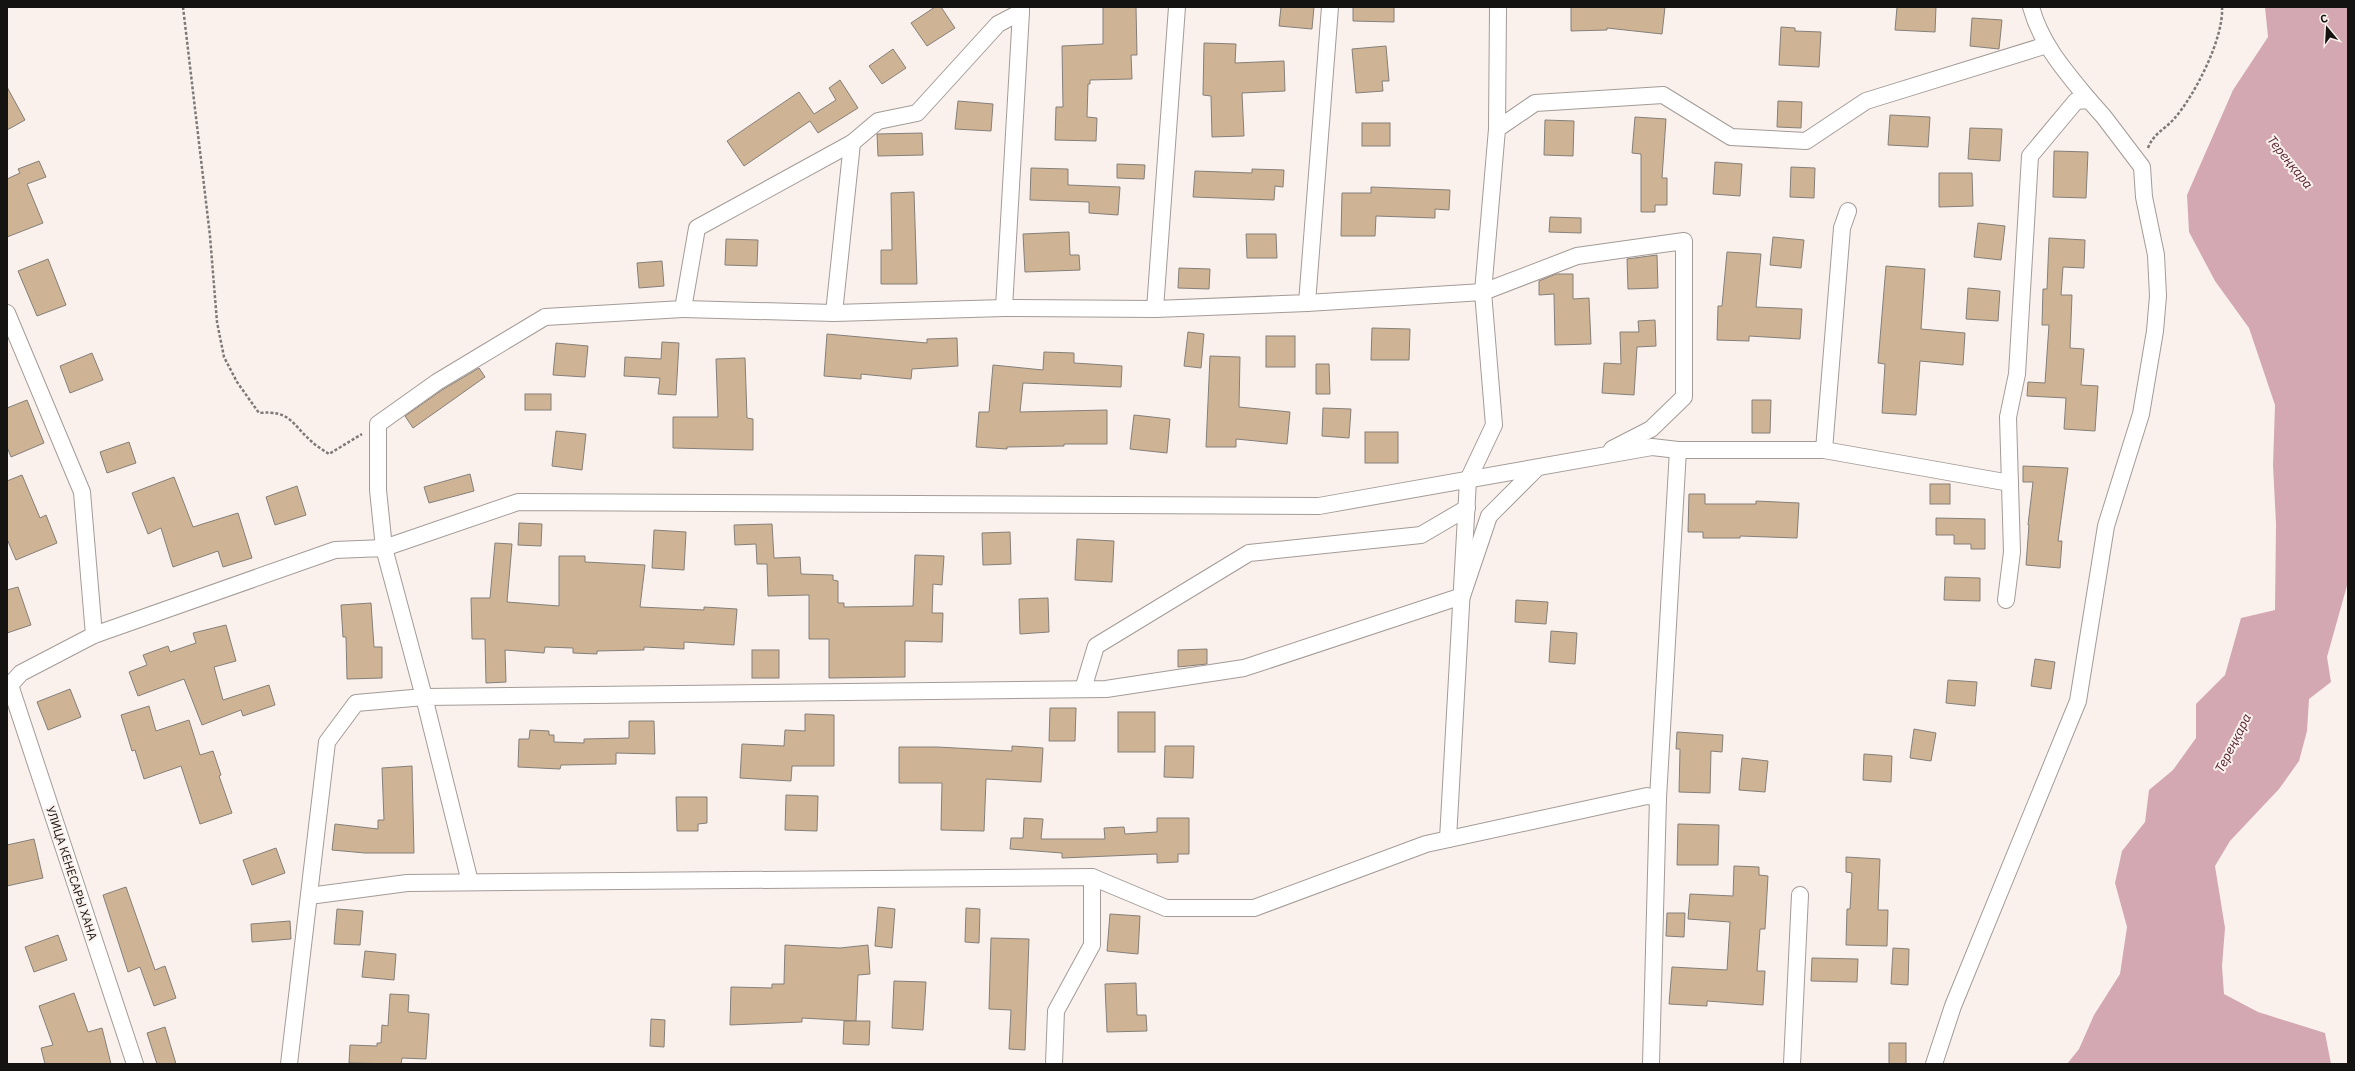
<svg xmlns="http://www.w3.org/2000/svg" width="2355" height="1071" font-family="'IBM Plex Sans',sans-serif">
<rect width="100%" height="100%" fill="#faf1ed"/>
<!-- water -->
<polygon fill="#d3a8b2" points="2265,7 2348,7 2348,582 2327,657 2331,682 2309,699 2307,731 2299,761 2279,789 2230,841 2215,866 2225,928 2222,966 2224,994 2258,1012 2325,1033 2331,1064 2067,1064 2079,1049 2094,1015 2120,974 2127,927 2115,883 2122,851 2145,822 2149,790 2173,770 2196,738 2196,704 2225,675 2241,618 2275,610 2276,524 2273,465 2275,405 2249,328 2215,281 2189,232 2187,195 2233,90 2268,37"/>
<!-- building -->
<g fill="#ceb495" stroke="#857f79">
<polygon points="935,7 941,7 955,28 927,46 911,23"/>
<polygon points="1103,7 1136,7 1137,55 1131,55 1132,79 1090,80 1090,84 1088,84 1087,117 1097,118 1096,141 1055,140 1056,107 1063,107 1062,46 1103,44"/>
<polygon points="1281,7 1314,7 1312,29 1279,26"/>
<polygon points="1353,7 1394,7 1394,22 1353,21"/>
<polygon points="1571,7 1665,7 1662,34 1607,28 1607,30 1571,31"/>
<polygon points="1897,7 1936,7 1935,32 1895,30"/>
<polygon points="1972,18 2002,20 1999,49 1970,46"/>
<polygon points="1781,27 1795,28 1795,31 1821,32 1819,67 1779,65"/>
<polygon points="1204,43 1236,44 1235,63 1284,61 1285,91 1242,93 1244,136 1212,137 1211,96 1203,95"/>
<polygon points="1386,46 1389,81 1382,81 1383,91 1356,93 1352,49"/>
<polygon points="893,49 906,68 882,84 869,66"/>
<polygon points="840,80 858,108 818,133 810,121 744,166 727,141 799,92 814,114 836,100 829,88"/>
<polygon points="7,87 25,120 7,130"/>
<polygon points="958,101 993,104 991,131 955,129"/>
<polygon points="1778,101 1802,102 1801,128 1777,127"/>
<polygon points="1890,115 1930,117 1928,147 1888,145"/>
<polygon points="1635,117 1666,119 1662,178 1667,178 1667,205 1655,205 1655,212 1641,212 1641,154 1632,153"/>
<polygon points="1545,120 1574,121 1573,156 1544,155"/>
<rect x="1362" y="123" width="28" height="23"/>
<polygon points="1970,128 2002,129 2000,161 1968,159"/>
<polygon points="922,133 923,155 878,156 877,134"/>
<polygon points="2054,151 2088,152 2086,198 2053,197"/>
<polygon points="39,161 46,177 27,184 43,223 7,237 7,179 20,173 18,169"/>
<polygon points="1715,162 1742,164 1740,196 1713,194"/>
<polygon points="1117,164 1145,165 1144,179 1117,178"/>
<polygon points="1791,167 1815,168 1814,198 1790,197"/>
<polygon points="1031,168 1068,169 1068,185 1120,187 1118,215 1089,213 1089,202 1030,200"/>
<polygon points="1252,169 1284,170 1283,187 1275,186 1274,200 1193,197 1195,171 1252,173"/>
<polygon points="1939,173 1972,173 1973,206 1939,207"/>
<polygon points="1371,187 1450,190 1449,210 1435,209 1435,218 1376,216 1375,236 1341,236 1342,193 1371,193"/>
<polygon points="914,192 917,284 881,284 881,250 892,250 891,193"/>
<polygon points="1550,217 1581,218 1581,233 1549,232"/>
<polygon points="1978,223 2005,226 2001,260 1974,257"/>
<polygon points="1069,232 1070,255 1079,255 1080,270 1025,272 1023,234"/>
<polygon points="1246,234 1276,234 1277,258 1247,258"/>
<polygon points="1773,237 1804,240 1801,268 1770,265"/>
<polygon points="2049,238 2085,240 2084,268 2063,267 2061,295 2072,295 2070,348 2084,349 2081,385 2098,386 2095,431 2064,429 2066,398 2027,396 2028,382 2045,383 2049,325 2042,325 2043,289 2047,289"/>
<polygon points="726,239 758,240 757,266 725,265"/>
<polygon points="1727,252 1761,254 1756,307 1802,309 1800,339 1749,336 1749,341 1717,340 1718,306 1722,306"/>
<polygon points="1657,255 1658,288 1628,289 1627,259"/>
<polygon points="48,259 66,305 37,316 18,271"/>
<polygon points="662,261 664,286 639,288 637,263"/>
<polygon points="1886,266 1925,269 1921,329 1965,333 1963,365 1920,361 1916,415 1882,413 1885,364 1878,363"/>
<polygon points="1179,268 1210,269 1209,289 1178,288"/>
<polygon points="1556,274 1573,274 1573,299 1589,298 1591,344 1555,345 1554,294 1539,295 1539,281"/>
<polygon points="1968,288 2000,291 1998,321 1966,319"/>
<polygon points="1655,320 1656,346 1637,347 1634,395 1602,393 1604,363 1621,364 1620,332 1639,332 1638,321"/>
<polygon points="1372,328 1410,329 1409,360 1371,360"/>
<polygon points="1188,332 1204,334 1201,368 1184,366"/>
<polygon points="827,334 927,343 927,339 957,338 958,366 912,369 911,379 861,374 861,379 824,376"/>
<rect x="1266" y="336" width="29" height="31"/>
<polygon points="662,342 679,343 676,395 658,394 660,378 624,376 625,357 661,359"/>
<polygon points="556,343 588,346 585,377 553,375"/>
<polygon points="1044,352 1074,353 1074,363 1122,366 1121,387 1023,383 1020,412 1107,410 1107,444 1064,444 1064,446 1007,447 1007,449 976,447 979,412 989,412 993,365 1043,370"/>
<polygon points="92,353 103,380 70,393 60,366"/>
<polygon points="1210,356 1240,357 1239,407 1290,412 1287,444 1236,439 1236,447 1206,447"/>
<polygon points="745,358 747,418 753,419 753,450 673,448 673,417 718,417 716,359"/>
<polygon points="1316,364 1329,364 1330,394 1316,394"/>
<polygon points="479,368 485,377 413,428 405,416 442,390"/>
<rect x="525" y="394" width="26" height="16"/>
<polygon points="27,400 44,443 11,457 7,447 7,408"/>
<polygon points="1752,400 1771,400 1770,433 1752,433"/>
<polygon points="1323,408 1351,409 1349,438 1322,436"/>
<polygon points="1134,415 1170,419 1167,453 1130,449"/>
<polygon points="556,431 586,434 582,470 552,466"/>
<rect x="1365" y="432" width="33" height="31"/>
<polygon points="129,442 136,463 107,473 100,452"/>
<polygon points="2023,466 2068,468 2058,541 2062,541 2060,568 2026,565 2029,525 2028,525 2033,482 2023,482"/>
<polygon points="470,474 474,491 429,503 424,487"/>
<polygon points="22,475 40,518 46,515 57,543 16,560 7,539 7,481"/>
<polygon points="174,477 193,527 238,513 252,558 223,567 218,551 173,567 161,528 148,534 132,493"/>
<rect x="1930" y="484" width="20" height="20"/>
<polygon points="297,486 306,515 275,525 266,497"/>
<polygon points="1689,494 1705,494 1705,504 1756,504 1756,501 1799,503 1797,538 1740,536 1740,538 1703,538 1703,532 1688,532"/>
<polygon points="1936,518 1985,519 1985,549 1971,549 1971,544 1954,544 1954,535 1936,535"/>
<polygon points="519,523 542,524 541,546 518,545"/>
<polygon points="772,524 774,558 800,557 801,574 833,575 833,580 838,581 838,603 844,603 844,607 913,606 915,555 944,556 942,585 933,584 932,613 943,613 942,642 905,641 905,677 829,678 829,639 809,639 809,595 768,596 767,564 757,564 756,544 735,545 734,525"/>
<polygon points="654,530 686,532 684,570 652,568"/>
<polygon points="1010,532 1011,564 983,565 982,533"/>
<polygon points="1077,539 1114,541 1112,582 1075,580"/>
<polygon points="495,543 512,544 507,602 559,606 559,556 585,556 585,562 645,565 640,607 704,610 704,607 737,609 734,645 684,642 684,649 644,647 644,650 597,651 597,654 573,653 573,648 545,647 544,653 505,650 506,682 486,683 485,639 472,639 471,598 490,598"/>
<polygon points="1945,577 1980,578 1980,601 1944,600"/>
<polygon points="18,587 31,625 7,633 7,590"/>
<polygon points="1048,598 1049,632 1020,634 1019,599"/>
<polygon points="1516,600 1548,602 1546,624 1515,622"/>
<polygon points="371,603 374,647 382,647 382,678 347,679 346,637 343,637 341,605"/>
<polygon points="226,625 236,661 214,667 223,700 269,685 275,705 243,716 241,710 202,725 184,679 138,696 129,672 147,665 143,655 168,646 170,652 196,643 193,633"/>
<polygon points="1551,631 1577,633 1575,664 1549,662"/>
<polygon points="1207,649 1207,664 1178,667 1178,650"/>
<rect x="752" y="650" width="27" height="28"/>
<polygon points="2035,659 2055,662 2051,689 2031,686"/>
<polygon points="1948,680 1977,682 1975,706 1946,703"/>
<polygon points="70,689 81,717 48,730 37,702"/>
<polygon points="149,706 156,731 189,720 200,755 213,751 221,775 219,776 232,813 200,824 181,766 144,779 135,750 132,751 121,715"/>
<polygon points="1050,708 1076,708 1075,741 1049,741"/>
<rect x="1118" y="712" width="37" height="40"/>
<polygon points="805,714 834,715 834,766 792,766 791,781 740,778 742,744 784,746 785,730 805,731"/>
<polygon points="629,721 654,721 655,754 616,753 616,764 561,765 560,769 518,767 519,739 529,739 530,730 549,731 549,735 554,735 554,742 584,743 584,739 629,738"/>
<polygon points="1914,729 1936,733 1931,761 1910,758"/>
<polygon points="1677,732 1723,735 1722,752 1711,751 1710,793 1679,792 1680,749 1676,749"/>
<polygon points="1012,746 1043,748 1041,782 986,779 984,831 941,830 942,783 899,783 899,747 937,747 1012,751"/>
<polygon points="1165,746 1194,746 1193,778 1164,777"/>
<polygon points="1864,754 1892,756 1891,782 1863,780"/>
<polygon points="1742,758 1768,761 1765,792 1739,790"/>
<polygon points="412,766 414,853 365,853 332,850 335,824 378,829 378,820 384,820 382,768"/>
<polygon points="786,795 818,796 817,831 785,830"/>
<polygon points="676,797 707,797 707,823 698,824 698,831 677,831"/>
<polygon points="1024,818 1043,819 1041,839 1105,839 1104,828 1124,827 1125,834 1157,832 1157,818 1189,818 1189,854 1178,854 1178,862 1157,863 1157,854 1062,858 1062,853 1010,849 1011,838 1023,838"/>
<polygon points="1678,824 1719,825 1718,865 1677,865"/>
<polygon points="34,839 43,878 7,886 7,845"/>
<polygon points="276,848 285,873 252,885 243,860"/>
<polygon points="1846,857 1880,859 1878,910 1888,910 1887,946 1846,945 1847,909 1850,909 1852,873 1846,872"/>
<polygon points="1734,866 1759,867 1759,875 1768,876 1765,929 1760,929 1757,971 1765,971 1763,1005 1707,1001 1707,1006 1669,1004 1672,967 1727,970 1730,922 1688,919 1690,894 1733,896"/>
<polygon points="126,887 155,970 165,966 176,998 154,1006 140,967 128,972 103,895"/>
<polygon points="878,907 895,909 892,948 875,946"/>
<polygon points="966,908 980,909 979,943 965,942"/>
<polygon points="337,909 363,911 360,945 334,944"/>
<polygon points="1667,913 1685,913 1684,937 1666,936"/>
<polygon points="1110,914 1140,916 1138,954 1107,951"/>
<polygon points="290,921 291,939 252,942 251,924"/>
<polygon points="58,935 67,960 34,972 25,947"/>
<polygon points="991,938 1029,939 1025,1050 1009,1049 1011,1010 989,1009"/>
<polygon points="785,945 840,948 868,945 870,974 858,975 856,1021 802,1018 802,1022 730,1025 731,987 772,988 772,984 784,984"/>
<polygon points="1893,948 1909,949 1908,985 1891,984"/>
<polygon points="365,951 396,954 394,980 362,977"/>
<polygon points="1812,958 1858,959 1857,982 1811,981"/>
<polygon points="894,981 926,982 923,1030 892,1028"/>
<polygon points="1136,983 1137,1015 1146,1015 1147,1031 1107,1032 1105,984"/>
<polygon points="74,993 88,1032 102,1028 111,1064 45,1064 41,1048 53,1045 39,1006"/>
<polygon points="390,994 409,995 408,1012 429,1014 426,1059 402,1058 401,1064 349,1063 350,1045 377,1046 377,1043 381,1043 382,1025 388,1026"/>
<polygon points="651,1019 665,1020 664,1047 650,1046"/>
<polygon points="844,1021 870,1021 869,1045 843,1044"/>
<polygon points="165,1027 176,1064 157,1064 147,1033"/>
<rect x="1889" y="1043" width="17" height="21"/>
</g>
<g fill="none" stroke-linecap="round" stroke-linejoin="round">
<!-- street casing -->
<g stroke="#a39b97" stroke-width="18">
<g id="street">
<polyline points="1021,7 1021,12 998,24 917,113 878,121 852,143 697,228 683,309 545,317 437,382 378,424 378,490 384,548 518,502 1319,506 1652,447 1678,450 1824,450 2010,483"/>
<path d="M2031 7C2041 44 2065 71 2089 100"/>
<polyline points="1497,129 1498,7"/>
<polyline points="1307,303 1483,292 1577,256 1684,241 1684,397 1651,429 1612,449"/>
<polyline points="1004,308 1155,309 1307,303 1330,7"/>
<polyline points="683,309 834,313 852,143"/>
<polyline points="1155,309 1177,7"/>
<polyline points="7,313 82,492 94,635"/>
<polyline points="834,313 1004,308 1021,12"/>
<polyline points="1824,450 1842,228 1848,211"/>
<polyline points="10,685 21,673 94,635 335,550 384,548 424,697 356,703 327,742 289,1064"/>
<polyline points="10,685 135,1064"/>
<polyline points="1083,689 1096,646 1249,553 1421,535 1467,508"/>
<polyline points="1448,839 1468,480 1494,425 1483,292 1497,129 1535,103 1663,95 1731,137 1806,141 1866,101 2047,45"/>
<polyline points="1092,877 1166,908 1254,908 1426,844 1647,796 1658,798"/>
<polyline points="470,882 424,697 1106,689 1244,668 1462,596 1489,516 1537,468"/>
<polyline points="309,896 407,883 1092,877 1092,945 1056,1011 1054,1064"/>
<polyline points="1651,1064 1658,798 1678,450"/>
<polyline points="1792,1064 1800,895"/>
<polyline points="1934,1064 1953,1006 2078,701 2106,526 2141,414 2155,331 2158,296 2156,255 2144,197 2142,167 2104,117 2089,100 2076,101 2030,156 2017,374 2008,417 2012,552 2006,600"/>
</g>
</g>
<!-- path -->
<g stroke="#7e7976" stroke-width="2.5" stroke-dasharray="3 2" stroke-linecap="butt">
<path d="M183 7 210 236 217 322 224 357 237 382 259 413C290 410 291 423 311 441 316 446 323 450 329 454L362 434"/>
<path d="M2148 148C2153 134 2165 129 2174 119 2195 95 2224 38 2222 7"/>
</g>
<!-- street -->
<use href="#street" stroke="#fff" stroke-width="16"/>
</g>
<g text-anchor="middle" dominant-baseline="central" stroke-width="4" stroke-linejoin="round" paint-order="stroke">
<!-- street labels -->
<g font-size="12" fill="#151311" stroke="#faf1ed">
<text transform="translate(72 873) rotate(72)">УЛИЦА КЕНЕСАРЫ ХАНА</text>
</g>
<!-- water labels -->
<g font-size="13" font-style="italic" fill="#4e192a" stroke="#faf1ed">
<text transform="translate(2290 162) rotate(51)">Тереңқара</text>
<text transform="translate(2233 743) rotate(-63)">Тереңқара</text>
</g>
</g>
<!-- border -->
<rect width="2355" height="1071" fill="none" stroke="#151311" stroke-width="16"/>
<!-- north arrow -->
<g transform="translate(2327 28) rotate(342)" stroke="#faf1ed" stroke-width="3" paint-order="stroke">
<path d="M0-3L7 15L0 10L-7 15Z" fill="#151311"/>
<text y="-6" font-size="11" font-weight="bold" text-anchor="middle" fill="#151311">С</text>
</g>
</svg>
